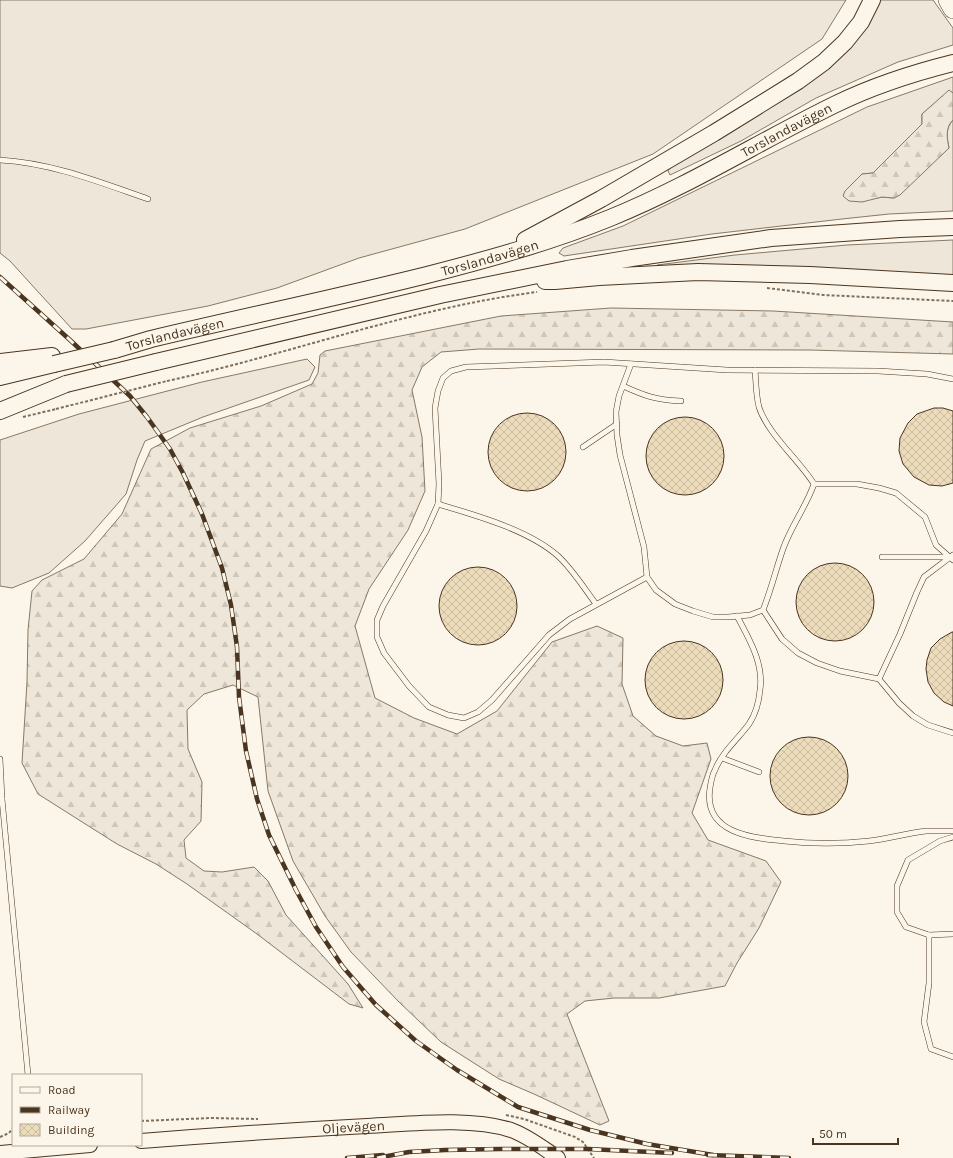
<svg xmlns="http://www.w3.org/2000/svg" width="953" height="1158" font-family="Karla,sans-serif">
<defs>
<pattern id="forest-firs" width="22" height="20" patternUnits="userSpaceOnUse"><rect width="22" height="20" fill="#ede6d9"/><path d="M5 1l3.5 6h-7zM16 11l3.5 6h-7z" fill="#cdc6ba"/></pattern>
<pattern id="building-cross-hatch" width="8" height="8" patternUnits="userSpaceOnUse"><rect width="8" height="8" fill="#ecdcbc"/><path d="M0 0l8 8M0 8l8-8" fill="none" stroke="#ccbda1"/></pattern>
</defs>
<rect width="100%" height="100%" fill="#fbf6e9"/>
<!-- grass -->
<g fill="#ede6d9" stroke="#887966">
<polygon points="0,0 846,0 822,39 653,154 465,229 359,258 277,288 208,306 86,329 72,329 10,261 0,253"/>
<polygon points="877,0 933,0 953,28 953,45 898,62 816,98 741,141 670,175 668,171 671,167 808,79"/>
<path d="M953 77V93L949 91 922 114V124L873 173 862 174 845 191 872 199 882 197 894 198 949 148C947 138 945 128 953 120V211L889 214 842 219 712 234 564 256 559 253 563 248 623 226 867 107Z"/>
<polygon points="953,240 953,276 657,268 657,265 735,255 847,245"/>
<polygon points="307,359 315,367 309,380 203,417 145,441 137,460 126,494 85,541 49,573 12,588 0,586 0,440 79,414 202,382"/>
</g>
<!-- forest -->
<g fill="url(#forest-firs)" stroke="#887966">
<path d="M949 90 953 93V120C945 128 947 138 949 148L900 195 894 198 882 197 862 202 849 201 843 196 845 191 862 174 873 173 922 124V114Z"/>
<polygon points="611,308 773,311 953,322 953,354 810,350 479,349 441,352 422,367 412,390 422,437 425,491 408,530 369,589 355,626 375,698 414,718 457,734 497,711 552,642 597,626 623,638 622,684 633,716 656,736 683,746 707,743 711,759 692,813 708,840 766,861 781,882 759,928 737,963 725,986 659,998 614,998 585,1001 567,1014 609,1121 600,1125 534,1094 499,1079 441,1042 399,1002 351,952 325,916 293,861 268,791 258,697 233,685 204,694 187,710 188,749 202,782 201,821 184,840 186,858 204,871 222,872 254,867 268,881 286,915 348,984 363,1008 349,1004 257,934 187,884 156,864 117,844 38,794 22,763 27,682 28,630 32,591 42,580 84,559 122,514 151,449 190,428 261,406 312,384 318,373 320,355 325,351 501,316"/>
</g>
<!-- building -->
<g fill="url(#building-cross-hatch)" stroke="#4a3520">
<polygon points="934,408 943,408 953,411 953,483 942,486 929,485 914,477 903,464 899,451 900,438 908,423 917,414"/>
<circle cx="527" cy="452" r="39"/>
<circle cx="685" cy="456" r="39"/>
<circle cx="835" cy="602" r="39"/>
<circle cx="478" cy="606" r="39"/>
<polygon points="952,632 953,632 953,706 944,702 934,693 928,682 926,669 927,660 931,648 940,639"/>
<circle cx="684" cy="680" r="39"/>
<circle cx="809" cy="776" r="39"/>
</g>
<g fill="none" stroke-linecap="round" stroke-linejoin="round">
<!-- lane casing -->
<g stroke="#4a3520" stroke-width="6">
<g id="lane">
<path d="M0 160C52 163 99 182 148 199"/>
<path d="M631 364 619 396 616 412 617 435 620 455 644 547 647 577 656 590 675 604 693 611 713 617H728L750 615 763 610C771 590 776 569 783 549 791 526 806 507 814 484 799 460 767 433 759 407 756 396 756 382 755 370"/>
<path d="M623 386C645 396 656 400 681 401"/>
<polyline points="583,447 617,424"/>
<polyline points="814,484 857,484 879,488 896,493 925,517 936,545 953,560"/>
<path d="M438 504C475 515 529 530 558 556 573 570 584 588 596 604"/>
<polyline points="882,557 949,557"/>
<polyline points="647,577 570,619 549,635 492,700 478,712 464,718 448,715 429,707 409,686 384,653 377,637 377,620 383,606 426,531 438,504 439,484 435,408 438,391 443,378 451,371 466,367 604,362 727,370 878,371 927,374 953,379"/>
<polyline points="763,610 782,639 798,653 817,663 840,671 879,679 899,703 913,716 928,725 953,733"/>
<path d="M737 616C749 639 764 663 760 690 759 701 755 715 749 724 738 739 722 752 715 770 712 775 711 782 710 788 703 833 751 838 784 841 812 844 841 844 869 841 888 839 907 833 926 831 935 831 944 831 953 831"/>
<polyline points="879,679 900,634 917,592 924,577 953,555"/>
<polyline points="722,758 759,772"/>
<polyline points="0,759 2,799 28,1075"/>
<polyline points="953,837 940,841 908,860 897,886 897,912 906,927 929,935 953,934"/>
<polyline points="929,935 929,983 924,1022 931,1049 953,1057"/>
</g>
</g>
<!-- secondary casing -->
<g stroke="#4a3520" stroke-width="16">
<g id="secondary">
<path id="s1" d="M141 1141C216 1135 292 1130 367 1126 411 1124 469 1117 511 1130 528 1136 543 1148 558 1158"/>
<polyline points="0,1153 90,1145"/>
</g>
</g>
<!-- primary casing -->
<g stroke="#4a3520" stroke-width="18">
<g id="primary">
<polyline points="525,240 601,199 714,133 798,81 824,62 845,42 861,22 872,0"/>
<polyline points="545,281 555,281 599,277 698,272 810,275 953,283"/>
<path id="s2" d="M114 350 151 339C243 317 335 298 427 275 489 259 551 242 610 218 689 186 760 141 836 104 873 86 913 73 953 63"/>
<polyline points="0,362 52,356"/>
<polyline points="156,362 440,295 567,269 632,258 771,238 900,229 953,227"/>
<polyline points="0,377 54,364"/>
<polyline points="0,411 66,384"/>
</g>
</g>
<!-- highway casing -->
<g stroke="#4a3520" stroke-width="20">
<polyline id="highway" points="948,0 953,9"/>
</g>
<!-- path -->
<g stroke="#7f6f5c" stroke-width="2" stroke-dasharray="3 2" stroke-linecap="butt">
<polyline points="767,288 823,295 953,301"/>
<path d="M167 381C291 354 411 308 537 292"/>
<polyline points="23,417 56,409"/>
<polyline points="506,1115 524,1119 575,1137 583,1142 594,1158"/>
<polyline points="141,1121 211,1118 258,1119"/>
<polyline points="0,1137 9,1133 13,1128"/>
</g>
<!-- lane -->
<use href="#lane" stroke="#fbf6e9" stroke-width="5"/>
<!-- secondary -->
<use href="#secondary" stroke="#fbf6e9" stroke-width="14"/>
<!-- primary -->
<use href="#primary" stroke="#fbf6e9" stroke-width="16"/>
<!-- highway -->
<use href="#highway" stroke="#fbf6e9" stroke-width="19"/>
<!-- rail casing -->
<g stroke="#4a3520" stroke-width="4.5">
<g id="rail">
<polyline points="0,277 70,340 130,396 147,417 170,449 183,473 202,514 222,568 231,605 237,647 239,697 246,751 257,799 269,835 296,890 316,927 343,967 376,1005 416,1041 457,1070 518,1107 590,1130 647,1144 713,1155"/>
<polyline points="708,1155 789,1158"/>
<polyline points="347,1158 383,1155"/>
<polyline points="377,1158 409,1152 445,1150 500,1149 588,1149 672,1153"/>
</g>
</g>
<!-- rail -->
<use href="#rail" stroke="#fbf6e9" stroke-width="3" stroke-dasharray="9" stroke-linecap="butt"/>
<!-- primary-bridge casing -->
<g stroke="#4a3520" stroke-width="18" stroke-linecap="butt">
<g id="primary-bridge">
<polyline points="54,364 114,350"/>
<polyline points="66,384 156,362"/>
</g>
</g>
<!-- path-bridge -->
<polyline stroke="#7f6f5c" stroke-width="2" stroke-dasharray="3 2" stroke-linecap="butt" points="56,409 167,381"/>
<!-- primary-bridge -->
<use href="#primary-bridge" stroke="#fbf6e9" stroke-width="16"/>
</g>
<g text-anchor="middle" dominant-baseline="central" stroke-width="3" stroke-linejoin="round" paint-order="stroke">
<!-- street labels -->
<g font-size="14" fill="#4a3520" stroke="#fbf6e9">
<text stroke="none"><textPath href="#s2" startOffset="711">Torslandavägen</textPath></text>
<text stroke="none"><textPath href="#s2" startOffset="387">Torslandavägen</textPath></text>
<text stroke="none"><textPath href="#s2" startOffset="63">Torslandavägen</textPath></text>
<text stroke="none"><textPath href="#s1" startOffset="213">Oljevägen</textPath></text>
</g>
</g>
<!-- legend -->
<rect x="12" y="1074" width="130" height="72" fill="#fbf6e9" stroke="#b4a999"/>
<rect x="20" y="1087" width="20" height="6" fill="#fbf6e9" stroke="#b4a999"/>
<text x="48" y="1094" font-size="12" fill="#4a3520">Road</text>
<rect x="20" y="1107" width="20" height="6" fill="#4a3520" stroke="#b4a999"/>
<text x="48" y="1114" font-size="12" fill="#4a3520">Railway</text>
<rect x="20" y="1124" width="20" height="12" fill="url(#building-cross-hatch)" stroke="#b4a999"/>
<text x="48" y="1134" font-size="12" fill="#4a3520">Building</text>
<!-- scale -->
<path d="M813 1138v6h85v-6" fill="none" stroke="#4a3520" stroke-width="2"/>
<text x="819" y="1138" font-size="12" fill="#4a3520" stroke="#fbf6e9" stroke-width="3" paint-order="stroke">50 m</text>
</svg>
